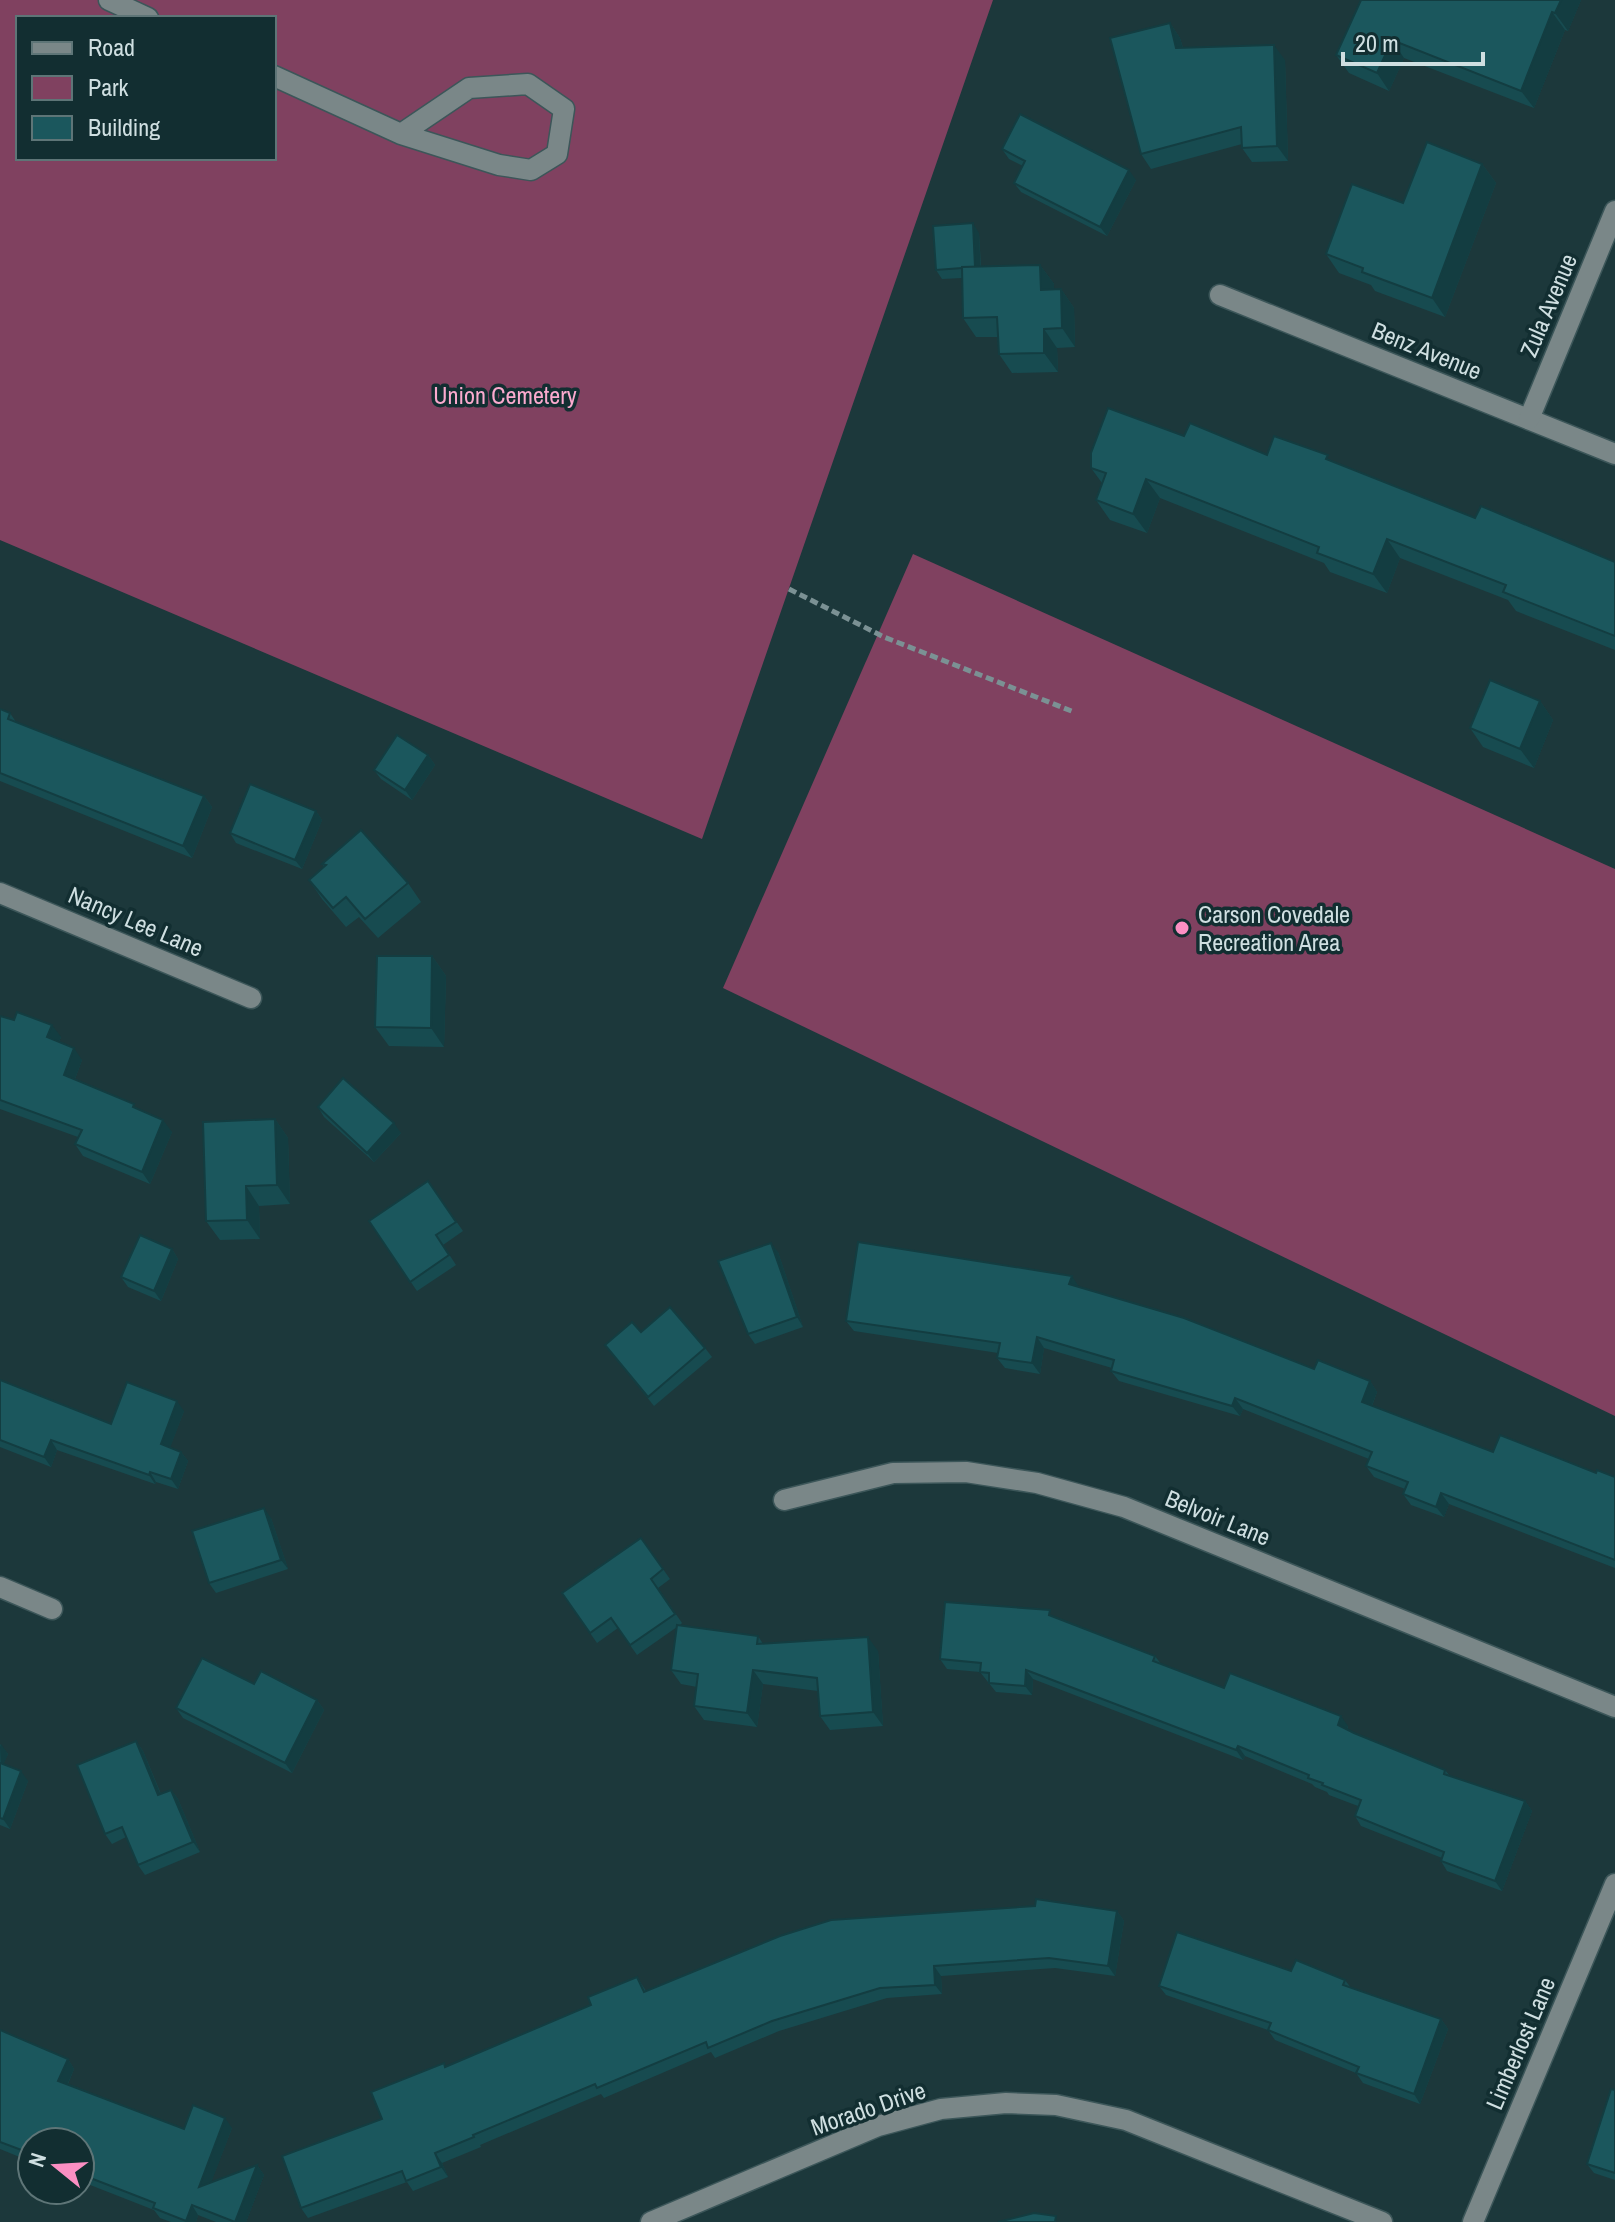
<svg xmlns="http://www.w3.org/2000/svg" width="1615" height="2222" font-family="'Archivo Narrow',sans-serif">
<rect width="100%" height="100%" fill="#1c383b"/>
<!-- green -->
<g fill="#804160" fill-rule="evenodd">
<path d="M0 0H993L702 839 0 540ZM18 18H274V158H18Z"/>
<polygon points="913,554 1615,869 1615,1416 723,988"/>
</g>
<g fill="none" stroke-linecap="round" stroke-linejoin="round">
<!-- minor casing -->
<g stroke="#3c5659" stroke-width="23">
<g id="minor">
<polyline points="109,0 148,18"/>
<polyline points="274,76 401,134 499,165 531,170 557,154 564,109 528,84 469,88 401,134"/>
<polyline points="1220,295 1615,454"/>
<polyline points="1529,419 1615,211"/>
<polyline points="0,893 251,998"/>
<polyline points="784,1500 893,1473 966,1472 1037,1483 1124,1507 1615,1707"/>
<polyline points="0,1587 52,1609"/>
<polyline points="651,2222 878,2126 941,2109 1006,2103 1056,2105 1126,2120 1382,2222"/>
<polyline points="1473,2222 1615,1884"/>
</g>
</g>
<!-- path -->
<polyline stroke="#7b9194" stroke-width="5" stroke-dasharray="8 4" stroke-linecap="butt" points="789,589 884,637 1074,712"/>
<!-- minor -->
<use href="#minor" stroke="#7a8788" stroke-width="20"/>
</g>
<!-- wall -->
<g fill="#174b50">
<polygon points="1361,0 1581,0 1568,31 1565,30 1534,108 1404,58 1389,91 1349,73 1336,55"/>
<polygon points="1170,23 1180,38 1183,48 1285,60 1288,161 1252,162 1242,148 1242,144 1151,169 1141,154"/>
<polygon points="1002,149 1136,180 1107,236 1021,192 1014,183 1023,166 1009,159"/>
<polygon points="1482,164 1496,183 1445,317 1375,291 1371,285 1339,273 1326,254 1403,203"/>
<polygon points="979,233 981,266 1040,265 1054,284 1054,289 1061,289 1074,308 1075,347 1057,348 1058,372 1012,373 999,354 998,337 976,337 963,318 962,278 942,279 936,270"/>
<polygon points="1184,436 1267,455 1333,462 1475,518 1615,562 1615,650 1516,611 1508,600 1400,558 1387,593 1330,572 1324,563 1160,498 1147,533 1110,520 1096,500 1102,483 1091,468"/>
<polygon points="1540,701 1553,720 1534,768 1483,747 1470,728"/>
<polygon points="0,709 10,713 16,722 204,796 212,807 192,858 0,781"/>
<polygon points="428,755 435,765 412,800 381,779 374,770"/>
<polygon points="316,811 322,820 302,869 236,843 230,833"/>
<polygon points="322,864 408,883 421,902 378,938 359,917 346,927 322,899 309,880 324,867"/>
<polygon points="432,956 446,976 444,1047 389,1046 375,1027"/>
<polygon points="0,1016 61,1037 59,1042 82,1060 75,1079 137,1109 172,1132 150,1184 83,1156 75,1144 78,1137 0,1109"/>
<polygon points="318,1107 401,1133 374,1162 324,1117"/>
<polygon points="275,1119 288,1138 290,1204 259,1206 260,1239 220,1240 206,1221"/>
<polygon points="428,1181 463,1231 443,1245 456,1265 417,1291 369,1221"/>
<polygon points="172,1249 178,1259 161,1301 128,1287 121,1277"/>
<polygon points="778,1252 803,1327 755,1344 748,1334"/>
<polygon points="1079,1287 1314,1369 1370,1381 1377,1392 1372,1406 1493,1452 1615,1477 1615,1568 1449,1504 1444,1517 1411,1505 1403,1494 1405,1489 1374,1477 1366,1466 1369,1459 1243,1409 1240,1416 1119,1381 1111,1371 1112,1368 1044,1348 1040,1374 1005,1368 997,1358 998,1353 854,1331 846,1321"/>
<polygon points="605,1345 705,1348 712,1357 654,1406"/>
<polygon points="0,1380 111,1424 184,1411 170,1447 181,1452 188,1461 178,1489 156,1482 155,1484 57,1450 51,1467 0,1447"/>
<polygon points="271,1518 288,1569 216,1593 209,1583"/>
<polygon points="641,1538 670,1579 658,1588 682,1623 680,1625 758,1636 763,1644 878,1651 883,1726 830,1730 820,1716 818,1691 763,1684 757,1727 704,1720 694,1706 697,1687 681,1684 671,1670 677,1627 637,1655 618,1628 597,1643 562,1593"/>
<polygon points="1055,1617 1155,1656 1161,1664 1224,1688 1348,1726 1347,1730 1354,1733 1445,1770 1450,1776 1525,1801 1532,1811 1502,1891 1447,1871 1441,1861 1442,1858 1361,1826 1355,1816 1358,1806 1329,1795 1327,1792 1315,1787 1312,1784 1245,1756 1243,1760 1033,1679 1032,1695 996,1692 980,1672 947,1669 940,1659"/>
<polygon points="254,1684 317,1700 324,1710 292,1773 183,1718 176,1708"/>
<polygon points="136,1741 143,1751 161,1794 171,1790 178,1799 200,1852 145,1875 138,1865 126,1837 112,1844 105,1834"/>
<polygon points="0,1744 8,1754 3,1764 28,1781 10,1829 0,1825"/>
<polygon points="1117,1911 1124,1921 1115,1976 1055,1968 941,1976 942,1994 887,1998 779,2031 715,2058 711,2052 604,2098 601,2094 480,2145 481,2147 442,2163 448,2177 413,2191 407,2182 308,2218 301,2208 382,2119 446,2066 591,2005 637,1977 646,1991"/>
<polygon points="1291,1971 1345,1980 1351,1988 1441,2019 1448,2029 1420,2104 1363,2083 1356,2073 1275,2040 1268,2030 1166,1995 1159,1986"/>
<polygon points="0,2030 68,2059 74,2069 68,2084 184,2129 232,2128 211,2182 257,2165 264,2175 246,2222 216,2222 198,2215 196,2222 171,2222 160,2218 154,2210 80,2181 80,2142 32,2142 32,2162 0,2149"/>
<polygon points="1615,2090 1615,2180 1594,2173 1587,2164"/>
</g>
<!-- shaded-wall -->
<g fill="#133d41">
<polygon points="1561,0 1581,0 1568,31 1555,13"/>
<polygon points="1552,12 1565,30 1534,108 1521,91"/>
<polygon points="1170,23 1180,38 1187,63 1176,48"/>
<polygon points="1392,40 1404,58 1389,91 1377,73"/>
<polygon points="1274,45 1285,60 1288,161 1277,146"/>
<polygon points="1482,164 1496,183 1445,317 1432,298"/>
<polygon points="1129,170 1136,180 1107,236 1100,227"/>
<polygon points="973,223 979,233 981,277 975,267"/>
<polygon points="1040,265 1054,284 1055,309 1041,290"/>
<polygon points="1061,289 1074,308 1075,347 1062,328"/>
<polygon points="1044,329 1057,348 1058,372 1044,353"/>
<polygon points="1146,479 1160,498 1147,533 1133,514"/>
<polygon points="1387,539 1400,558 1387,593 1373,574"/>
<polygon points="1540,701 1553,720 1534,768 1520,749"/>
<polygon points="428,755 435,765 412,800 405,790"/>
<polygon points="204,796 212,807 192,858 183,846"/>
<polygon points="316,811 322,820 302,869 295,860"/>
<polygon points="432,956 446,976 444,1047 431,1028"/>
<polygon points="52,1025 61,1037 56,1049 47,1037"/>
<polygon points="74,1048 82,1060 72,1087 64,1075"/>
<polygon points="275,1119 288,1138 290,1204 277,1185"/>
<polygon points="163,1120 172,1132 150,1184 142,1172"/>
<polygon points="394,1123 401,1133 374,1162 367,1153"/>
<polygon points="246,1186 259,1206 260,1239 247,1220"/>
<polygon points="771,1243 778,1252 803,1327 797,1317"/>
<polygon points="172,1249 178,1259 161,1301 154,1291"/>
<polygon points="1072,1276 1079,1287 1069,1284"/>
<polygon points="1037,1337 1044,1348 1040,1374 1032,1363"/>
<polygon points="1370,1381 1377,1392 1369,1413 1362,1402"/>
<polygon points="1235,1398 1243,1409 1240,1416 1232,1406"/>
<polygon points="177,1401 184,1411 168,1453 161,1444"/>
<polygon points="51,1440 57,1450 51,1467 44,1457"/>
<polygon points="181,1452 188,1461 178,1489 171,1479"/>
<polygon points="150,1472 156,1482 155,1484 149,1475"/>
<polygon points="1441,1493 1449,1504 1444,1517 1436,1507"/>
<polygon points="264,1508 271,1518 288,1569 281,1560"/>
<polygon points="868,1637 878,1651 883,1726 873,1712"/>
<polygon points="753,1670 763,1684 757,1727 747,1713"/>
<polygon points="1026,1670 1033,1679 1032,1695 1025,1686"/>
<polygon points="317,1700 324,1710 292,1773 285,1763"/>
<polygon points="1341,1716 1348,1726 1345,1735 1338,1725"/>
<polygon points="136,1741 143,1751 165,1805 158,1795"/>
<polygon points="1,1744 8,1754 1,1770 0,1747"/>
<polygon points="1238,1746 1245,1756 1243,1760 1236,1750"/>
<polygon points="21,1771 28,1781 10,1829 3,1819"/>
<polygon points="171,1790 178,1799 200,1852 193,1842"/>
<polygon points="1525,1801 1532,1811 1502,1891 1495,1881"/>
<polygon points="1117,1911 1124,1921 1115,1976 1108,1966"/>
<polygon points="934,1966 941,1976 942,1994 935,1985"/>
<polygon points="1441,2019 1448,2029 1420,2104 1414,2094"/>
<polygon points="68,2059 74,2069 65,2090 58,2081"/>
<polygon points="225,2118 232,2128 206,2196 199,2187"/>
<polygon points="435,2153 442,2163 448,2177 441,2167"/>
<polygon points="257,2165 264,2175 246,2222 235,2222"/>
<polygon points="192,2205 198,2215 196,2222 187,2222 186,2221"/>
</g>
<!-- building -->
<g fill="#1b575d" stroke="#133d41" stroke-width="2">
<polygon points="1361,0 1561,0 1555,13 1552,12 1521,91 1392,40 1377,73 1336,55"/>
<polygon points="1170,23 1176,48 1274,45 1277,146 1242,148 1241,127 1141,154 1110,38"/>
<polygon points="1020,114 1129,170 1100,227 1014,183 1025,161 1002,149"/>
<polygon points="1427,142 1482,164 1432,298 1362,272 1363,268 1326,254 1352,184 1403,203"/>
<polygon points="973,223 975,267 936,270 933,226"/>
<polygon points="1040,265 1041,290 1061,289 1062,328 1044,329 1044,353 999,354 997,317 963,318 962,267"/>
<polygon points="1108,408 1184,436 1190,423 1267,455 1274,436 1328,455 1326,459 1475,518 1481,506 1615,562 1615,636 1503,592 1506,585 1387,539 1373,574 1317,553 1319,547 1146,479 1133,514 1096,500 1106,473 1091,468 1091,453"/>
<polygon points="1490,680 1540,701 1520,749 1470,728"/>
<polygon points="0,709 10,713 8,719 204,796 183,846 0,773"/>
<polygon points="397,735 428,755 405,790 374,770"/>
<polygon points="250,784 316,811 295,860 230,833"/>
<polygon points="361,830 408,883 365,919 346,897 333,908 309,880 326,865 322,864"/>
<polygon points="377,956 432,956 431,1028 375,1027"/>
<polygon points="17,1012 52,1025 47,1037 74,1048 64,1075 134,1104 133,1107 163,1120 142,1172 75,1144 82,1130 0,1100 0,1016 14,1020"/>
<polygon points="343,1078 394,1123 367,1153 318,1107"/>
<polygon points="275,1119 277,1185 246,1186 247,1220 206,1221 203,1122"/>
<polygon points="428,1181 456,1222 436,1235 449,1255 410,1282 369,1221"/>
<polygon points="140,1235 172,1249 154,1291 121,1277"/>
<polygon points="858,1242 1072,1276 1069,1284 1184,1318 1314,1369 1318,1360 1370,1381 1362,1402 1493,1452 1500,1435 1596,1473 1597,1470 1615,1477 1615,1560 1441,1493 1436,1507 1403,1494 1408,1482 1366,1466 1372,1452 1235,1398 1232,1406 1111,1371 1114,1360 1037,1337 1032,1363 997,1358 1000,1343 846,1321"/>
<polygon points="771,1243 797,1317 748,1334 718,1261"/>
<polygon points="670,1307 705,1348 648,1397 605,1345 632,1322 641,1332"/>
<polygon points="0,1380 111,1424 127,1382 177,1401 161,1444 181,1452 171,1479 150,1472 149,1475 51,1440 44,1457 0,1440"/>
<polygon points="264,1508 281,1560 209,1583 192,1531"/>
<polygon points="641,1538 663,1569 651,1579 675,1614 630,1645 611,1618 590,1633 562,1593"/>
<polygon points="945,1602 1050,1610 1049,1615 1155,1656 1153,1661 1224,1688 1230,1673 1341,1716 1338,1725 1354,1733 1445,1770 1444,1774 1525,1801 1495,1881 1441,1861 1444,1852 1355,1816 1361,1800 1322,1785 1323,1783 1308,1778 1309,1775 1238,1746 1236,1750 1026,1670 1025,1686 989,1683 989,1673 980,1672 981,1663 940,1659"/>
<polygon points="677,1625 758,1636 757,1644 868,1637 873,1712 820,1716 817,1678 753,1670 747,1713 694,1706 698,1674 671,1670"/>
<polygon points="202,1658 254,1684 261,1671 317,1700 285,1763 176,1708"/>
<polygon points="136,1741 158,1795 171,1790 193,1842 138,1865 122,1827 105,1834 77,1765"/>
<polygon points="0,1763 21,1771 3,1819 0,1818"/>
<polygon points="1036,1899 1117,1911 1108,1966 1049,1958 934,1966 935,1985 880,1988 772,2021 708,2048 706,2042 597,2088 595,2084 473,2135 474,2137 435,2153 441,2167 406,2181 402,2171 301,2208 282,2156 382,2119 371,2092 444,2063 445,2067 591,2005 588,1997 637,1977 644,1992 780,1936 831,1920 1035,1906"/>
<polygon points="1177,1932 1291,1971 1296,1960 1345,1980 1343,1985 1441,2019 1414,2094 1356,2073 1359,2067 1268,2030 1271,2023 1159,1986"/>
<polygon points="0,2030 68,2059 58,2081 184,2129 193,2105 225,2118 199,2187 257,2165 235,2222 192,2205 186,2221 153,2208 155,2203 80,2174 80,2142 32,2142 32,2154 0,2142"/>
<polygon points="1611,2089 1615,2090 1615,2173 1587,2164"/>
<polygon points="1034,2213 1056,2216 1055,2222 998,2222"/>
</g>
<!-- markers -->
<circle fill="#fb8fc3" stroke="#122e31" stroke-width="3" cx="1182" cy="928" r="8"/>
<g text-anchor="middle" dominant-baseline="central" stroke-width="7" stroke-linejoin="round" paint-order="stroke">
<!-- street labels -->
<g font-size="24" fill="#cfdfe1" stroke="#122e31">
<text transform="translate(1548 305) rotate(-67)">Zula Avenue</text>
<text transform="translate(1427 350) rotate(22)">Benz Avenue</text>
<text transform="translate(136 921) rotate(23)">Nancy Lee Lane</text>
<text transform="translate(1218 1517) rotate(22)">Belvoir Lane</text>
<text transform="translate(1520 2043) rotate(-67)">Limberlost Lane</text>
<text transform="translate(868 2108) rotate(-19)">Morado Drive</text>
</g>
<!-- park labels -->
<g font-size="24" fill="#fbaacf" stroke="#122e31">
<text x="505" y="395">Union Cemetery</text>
</g>
<!-- poi labels -->
<g font-size="24" fill="#cfdfe1" stroke="#122e31" text-anchor="start">
<text x="1198" y="914">Carson Covedale<tspan x="1198" dy="28">Recreation Area</tspan></text>
</g>
</g>
<!-- legend -->
<rect x="16" y="16" width="260" height="144" fill="#122e31" stroke="#5e7577" stroke-width="2"/>
<rect x="32" y="42" width="40" height="12" fill="#7a8788" stroke="#5e7577" stroke-width="2"/>
<text x="88" y="56" font-size="24" fill="#cfdfe1">Road</text>
<rect x="32" y="76" width="40" height="24" fill="#804160" stroke="#5e7577" stroke-width="2"/>
<text x="88" y="96" font-size="24" fill="#cfdfe1">Park</text>
<rect x="32" y="116" width="40" height="24" fill="#1b575d" stroke="#5e7577" stroke-width="2"/>
<text x="88" y="136" font-size="24" fill="#cfdfe1">Building</text>
<!-- north arrow -->
<g transform="translate(56 2166) rotate(288)"><circle r="38" fill="#122e31" stroke="#5e7577" stroke-width="2"/>
<path d="M0-6L14 30L0 20L-14 30Z" fill="#fb8fc3"/>
<text y="-12" font-size="22" font-weight="bold" text-anchor="middle" fill="#cfdfe1">N</text>
</g>
<!-- scale -->
<path d="M1343 52v12h140v-12" fill="none" stroke="#cfdfe1" stroke-width="4"/>
<text x="1355" y="52" font-size="24" fill="#cfdfe1" stroke="#122e31" stroke-width="6" paint-order="stroke">20 m</text>
</svg>
